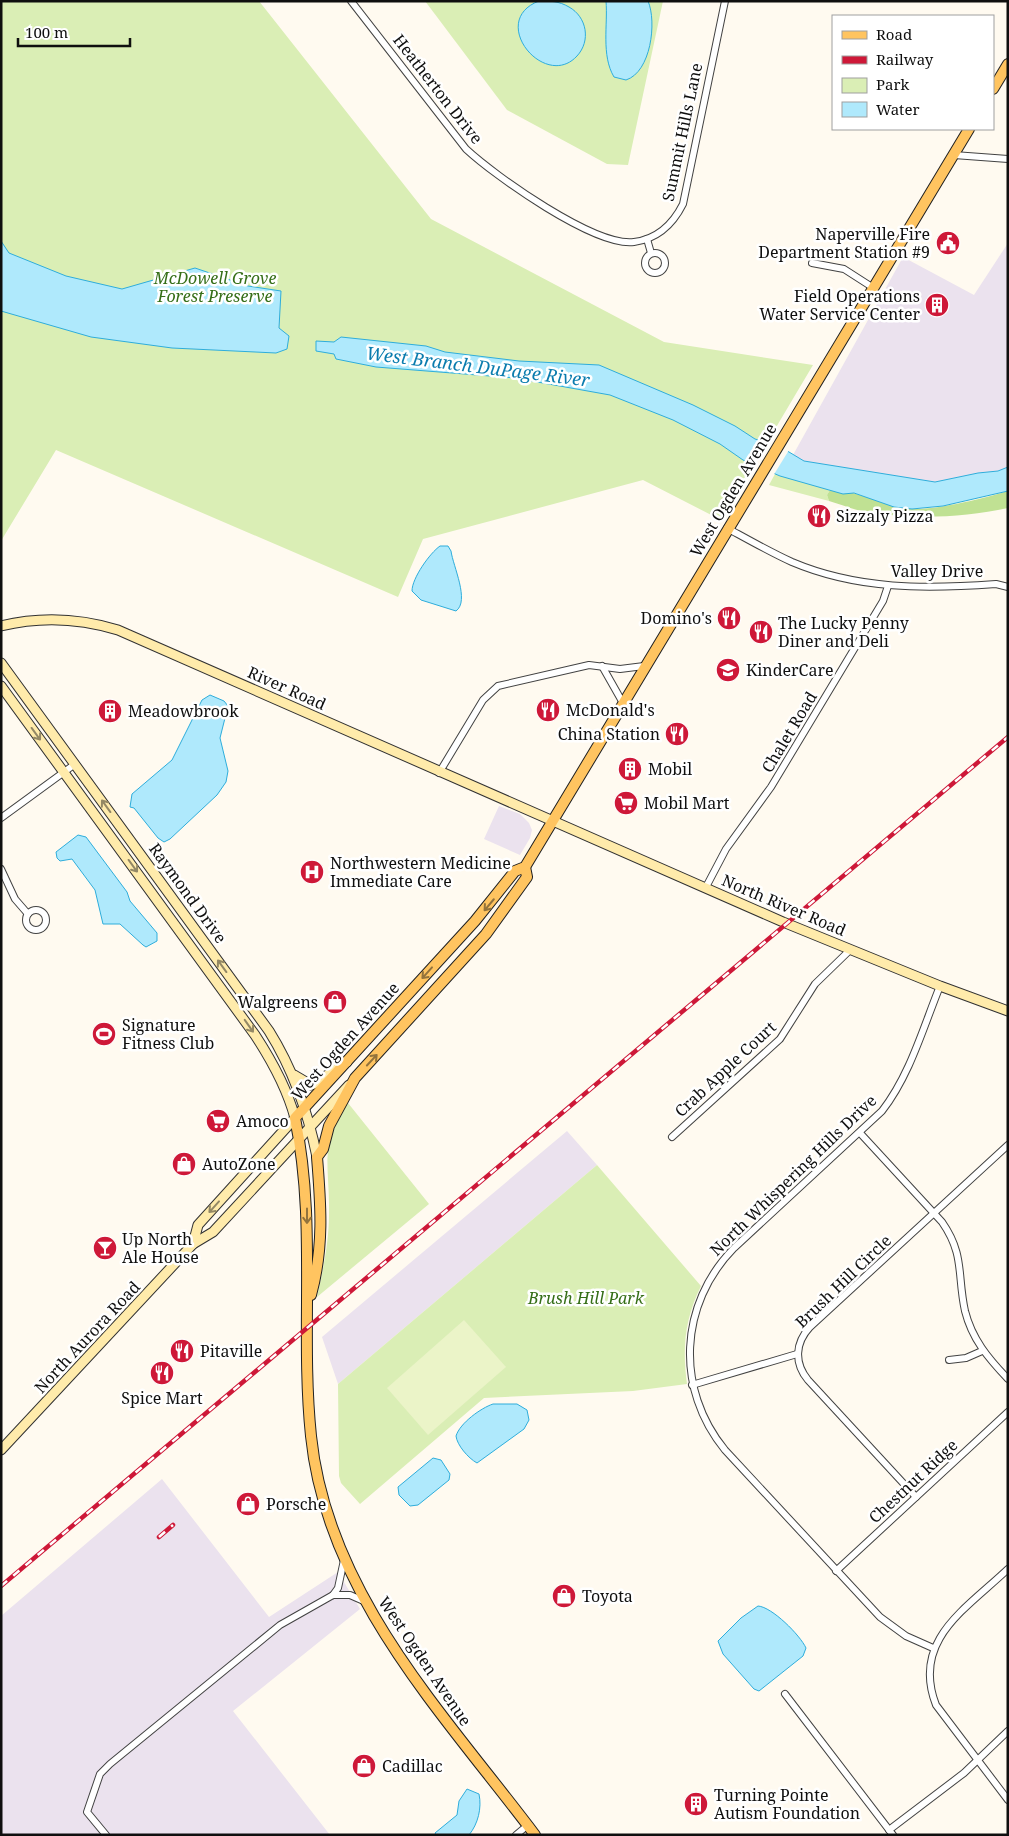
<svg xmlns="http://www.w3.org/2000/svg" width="1009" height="1836" font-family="'Noto Serif',serif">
<rect width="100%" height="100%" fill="#fffaf0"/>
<!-- industrial -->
<g fill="#ebe2ee">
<polygon points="1008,243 1008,467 998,471 978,473 935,482 804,461 793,455 903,257 974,295"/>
<polygon points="499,806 520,814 529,823 532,830 530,838 520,855 484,839"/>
<polygon points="567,1131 597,1165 338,1384 322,1337"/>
<polygon points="162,1479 269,1617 338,1572 360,1609 233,1711 330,1835 1,1835 1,1616"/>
</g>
<!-- green -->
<g fill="#daeeb5">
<polygon points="1,1 259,1 431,219 664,342 813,365 721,520 643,480 423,539 398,597 56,450 1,541"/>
<polygon points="425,1 663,1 628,165 607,164 507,110"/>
<polygon points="775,474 830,490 827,495 829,501 769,485"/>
<path d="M348 1103 429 1204 317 1297C323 1270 329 1242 329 1214 330 1163 318 1150 348 1103Z"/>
<path d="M597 1165 701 1286C685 1318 682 1348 687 1384L633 1391 484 1398 360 1504 341 1483 339 1476 338 1384Z"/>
</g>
<!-- forest -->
<path fill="#c0e193" d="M830 490C839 493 848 491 856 494 875 499 892 508 912 509 937 510 985 498 1008 491V508C961 518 909 520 862 511 851 509 840 504 829 501L827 495Z"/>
<!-- pitch -->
<polygon fill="#ebf4c8" points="464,1320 506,1367 428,1435 387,1388"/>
<!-- water -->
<g fill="#afe9fc" stroke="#2eaddb">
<path d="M539 1C550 1 559 1 569 7 587 17 591 41 577 56 545 91 487 21 539 1Z"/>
<path d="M606 1H648C657 22 651 72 626 80L614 77C601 55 608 25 606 1Z"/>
<polygon points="1,241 9,253 66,276 122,289 195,268 248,286 281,291 279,328 289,336 287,349 276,353 172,348 91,337 1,311"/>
<polygon points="341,337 426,346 445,352 519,361 599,365 693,405 735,426 755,439 779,446 804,461 935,482 978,473 998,471 1008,467 1008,491 943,506 912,509 894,507 854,493 843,494 780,476 743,460 720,444 673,420 610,395 515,378 376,367 336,359 334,354 316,351 316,341 334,342"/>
<path d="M440 546H448L451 551C453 566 470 601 456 611L421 600 412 591C412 578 430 553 440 546Z"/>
<polygon points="210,695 224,701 228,706 220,738 228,771 226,782 217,795 170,839 164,842 158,838 134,808 130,807 132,794 172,760 202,700"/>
<polygon points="78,835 86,837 127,892 130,901 157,933 157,941 146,947 143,945 120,924 103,924 95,890 72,859 60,861 57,858 56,852"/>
<path d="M493 1404H517L527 1410 529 1420 524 1429 477 1463C468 1458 457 1445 456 1436 460 1423 481 1408 493 1404Z"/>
<polygon points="433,1458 441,1460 450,1474 449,1480 418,1505 410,1506 399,1495 398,1487"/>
<path d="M758 1606C772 1607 800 1635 806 1648L803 1656 759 1691 754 1689 723 1654 718 1641 741 1618Z"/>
<path d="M467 1789 479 1794C482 1808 478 1824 469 1835H436L435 1833 457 1815 459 1801Z"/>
</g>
<!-- pier -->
<polygon fill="#fffaf0" points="766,440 780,444 789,450 773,476 750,466"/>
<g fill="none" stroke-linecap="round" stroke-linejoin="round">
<!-- street casing -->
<g stroke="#424242" stroke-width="8">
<g id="street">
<path d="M351 1 466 149C495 176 595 247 634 242 657 239 673 224 683 204L725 1"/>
<polyline points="954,155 1008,159"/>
<polyline points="647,239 651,253"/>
<circle cx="655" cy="263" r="10"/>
<polyline points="812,263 844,269 872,287"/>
<path d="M727 528C749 540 770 552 792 562 858 590 926 589 996 584L1008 587"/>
<polyline points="602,666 623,703"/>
<polyline points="439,773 483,700 498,686 589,665 620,669 644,666"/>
<polyline points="1,818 75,764"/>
<polyline points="1,869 15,899 28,914"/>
<polyline points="706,887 726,849 771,787 883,601 888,586"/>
<circle cx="36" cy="920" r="10"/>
<path d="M860 1133 942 1222C965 1255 957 1275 965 1311 972 1339 988 1358 1008 1379"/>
<polyline points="672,1137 780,1039 815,984 850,950"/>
<polyline points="949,1360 966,1358 982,1351"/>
<polyline points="692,1385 797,1354"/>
<path d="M916 1497 808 1380C794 1363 795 1343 810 1327L1008 1145"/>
<path d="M1008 1569C966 1609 911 1640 936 1705L1008 1800"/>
<polyline points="836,1571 1008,1412"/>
<polyline points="333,1595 338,1588 344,1560"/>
<path d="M933 1648 906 1636 880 1617 725 1450C675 1389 679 1304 734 1248L882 1111C910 1075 923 1028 940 986"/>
<polyline points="785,1694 893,1835"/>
<polyline points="889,1830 964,1773 1008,1731"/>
<polyline points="106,1835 87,1812 100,1774 110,1764 280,1625 333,1595 350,1595 366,1602"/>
<polyline points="516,1835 528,1825"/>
</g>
</g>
<!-- secondary casing -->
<g stroke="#313131" stroke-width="11">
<g id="secondary">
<path d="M1 626C41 616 79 618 118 630L783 922 940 986 1008 1011"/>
<path d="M1 663 269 1031C294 1071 308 1112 317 1157"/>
<path d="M1 686 255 1035C272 1061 287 1088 295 1118L198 1225 193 1244"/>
<path d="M294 1075 311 1085C324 1082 332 1067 347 1062"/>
<polyline points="1,1450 193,1244 213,1232 349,1085"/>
</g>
</g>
<!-- primary casing -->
<g stroke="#202020" stroke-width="12">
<g id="primary">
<polyline points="993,89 1008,64"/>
<path d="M311 1295C324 1247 321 1206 317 1157L323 1149 329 1126 355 1078 486 934 527 877 525 867"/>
<path d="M535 1835C444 1714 327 1594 311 1436 300 1330 317 1223 295 1118L475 921 515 871 525 867 969 129"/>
</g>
</g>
<!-- street -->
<use href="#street" stroke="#fff" stroke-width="6"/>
<!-- secondary -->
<use href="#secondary" stroke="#ffebab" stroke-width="9"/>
<!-- primary -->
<use href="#primary" stroke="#ffc460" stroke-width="10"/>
<!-- rail casing -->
<g stroke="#ce1838" stroke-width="4.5">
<g id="rail">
<polyline points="159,1537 173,1525"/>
<polyline points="1,1586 1008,737"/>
</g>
</g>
<!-- rail -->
<use href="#rail" stroke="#fff" stroke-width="2.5" stroke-dasharray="8" stroke-linecap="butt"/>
</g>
<!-- one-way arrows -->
<defs><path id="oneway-shaft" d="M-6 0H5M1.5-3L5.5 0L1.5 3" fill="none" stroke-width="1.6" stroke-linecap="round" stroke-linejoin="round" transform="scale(1.25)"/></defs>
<g stroke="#938865">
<use href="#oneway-shaft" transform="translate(36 734) rotate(54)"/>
<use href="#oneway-shaft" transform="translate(106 806) rotate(-126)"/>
<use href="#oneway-shaft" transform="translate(133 866) rotate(54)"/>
<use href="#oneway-shaft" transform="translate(222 966) rotate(-126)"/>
<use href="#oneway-shaft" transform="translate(249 1026) rotate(55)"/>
<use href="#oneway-shaft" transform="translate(214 1207) rotate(132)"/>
</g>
<g stroke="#93733c">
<use href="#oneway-shaft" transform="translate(489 905) rotate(130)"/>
<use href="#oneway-shaft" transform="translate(427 973) rotate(132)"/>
<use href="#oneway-shaft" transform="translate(372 1060) rotate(-47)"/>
<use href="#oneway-shaft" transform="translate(307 1216) rotate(90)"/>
</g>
<!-- icons -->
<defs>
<g id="civic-disc" transform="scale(1.25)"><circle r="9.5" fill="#ce1838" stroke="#fff"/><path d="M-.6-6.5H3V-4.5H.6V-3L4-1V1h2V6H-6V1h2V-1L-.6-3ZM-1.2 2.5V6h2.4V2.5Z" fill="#fff"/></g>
<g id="building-disc" transform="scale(1.25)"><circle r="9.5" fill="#ce1838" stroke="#fff"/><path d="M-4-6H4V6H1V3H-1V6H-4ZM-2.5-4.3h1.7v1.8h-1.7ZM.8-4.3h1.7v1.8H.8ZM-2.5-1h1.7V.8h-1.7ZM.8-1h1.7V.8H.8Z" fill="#fff"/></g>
<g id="restaurant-disc" transform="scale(1.25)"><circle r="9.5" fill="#ce1838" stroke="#fff"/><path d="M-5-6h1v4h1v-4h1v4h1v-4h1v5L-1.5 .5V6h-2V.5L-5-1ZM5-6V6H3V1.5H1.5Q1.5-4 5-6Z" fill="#fff"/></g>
<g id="school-disc" transform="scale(1.25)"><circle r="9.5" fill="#ce1838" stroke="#fff"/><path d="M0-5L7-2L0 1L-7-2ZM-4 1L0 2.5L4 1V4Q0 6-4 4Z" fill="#fff"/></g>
<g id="supermarket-disc" transform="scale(1.25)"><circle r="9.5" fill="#ce1838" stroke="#fff"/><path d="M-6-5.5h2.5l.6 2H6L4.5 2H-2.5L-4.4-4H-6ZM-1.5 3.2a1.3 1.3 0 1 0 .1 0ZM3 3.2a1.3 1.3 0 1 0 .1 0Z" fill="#fff"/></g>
<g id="hospital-disc" transform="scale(1.25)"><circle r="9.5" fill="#ce1838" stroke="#fff"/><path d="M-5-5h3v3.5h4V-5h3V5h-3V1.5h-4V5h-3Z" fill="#fff"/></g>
<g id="shop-disc" transform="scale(1.25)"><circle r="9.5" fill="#ce1838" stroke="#fff"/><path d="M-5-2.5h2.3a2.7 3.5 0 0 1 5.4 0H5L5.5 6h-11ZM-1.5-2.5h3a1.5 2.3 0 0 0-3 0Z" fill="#fff"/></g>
<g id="stadium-disc" transform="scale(1.25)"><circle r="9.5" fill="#ce1838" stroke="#fff"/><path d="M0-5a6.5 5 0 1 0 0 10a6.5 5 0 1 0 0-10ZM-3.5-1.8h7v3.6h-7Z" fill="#fff"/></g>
<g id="bar-disc" transform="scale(1.25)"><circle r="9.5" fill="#ce1838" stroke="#fff"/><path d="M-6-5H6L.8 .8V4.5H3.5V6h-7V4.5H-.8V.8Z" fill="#fff"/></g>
</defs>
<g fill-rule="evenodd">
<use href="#civic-disc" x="948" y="243"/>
<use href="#building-disc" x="937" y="305"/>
<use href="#restaurant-disc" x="819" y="516"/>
<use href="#restaurant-disc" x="729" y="618"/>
<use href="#restaurant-disc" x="761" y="632"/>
<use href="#school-disc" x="728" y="670"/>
<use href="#restaurant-disc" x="548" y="710"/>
<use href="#building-disc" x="110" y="711"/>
<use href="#restaurant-disc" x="677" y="734"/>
<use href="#building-disc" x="630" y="769"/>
<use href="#supermarket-disc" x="626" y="803"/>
<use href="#hospital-disc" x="312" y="872"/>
<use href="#shop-disc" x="335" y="1002"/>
<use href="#stadium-disc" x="104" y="1034"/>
<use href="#supermarket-disc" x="218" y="1121"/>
<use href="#shop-disc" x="184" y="1164"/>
<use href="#bar-disc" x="105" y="1248"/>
<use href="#restaurant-disc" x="182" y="1351"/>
<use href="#restaurant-disc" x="162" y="1373"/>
<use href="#shop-disc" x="248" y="1504"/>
<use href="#shop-disc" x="564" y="1596"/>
<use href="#shop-disc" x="364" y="1766"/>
<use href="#building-disc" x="696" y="1804"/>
</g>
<g text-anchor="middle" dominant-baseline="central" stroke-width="5" stroke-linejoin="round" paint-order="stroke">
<!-- street labels -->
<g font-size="16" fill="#0f0f0f" stroke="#fff">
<text transform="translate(438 89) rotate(52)">Heatherton Drive</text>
<text transform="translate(682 132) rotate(-78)">Summit Hills Lane</text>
<text transform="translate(733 490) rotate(-59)">West Ogden Avenue</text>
<text x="937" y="571">Valley Drive</text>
<text transform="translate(287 688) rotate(24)">River Road</text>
<text transform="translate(789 732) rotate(-59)">Chalet Road</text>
<text transform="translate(188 893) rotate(54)">Raymond Drive</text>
<text transform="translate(784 905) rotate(23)">North River Road</text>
<text transform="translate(345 1041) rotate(-48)">West Ogden Avenue</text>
<text transform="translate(725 1069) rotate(-43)">Crab Apple Court</text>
<text transform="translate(793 1175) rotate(-44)">North Whispering Hills Drive</text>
<text transform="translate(843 1281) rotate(-44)">Brush Hill Circle</text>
<text transform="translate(87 1337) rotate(-47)">North Aurora Road</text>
<text transform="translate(913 1481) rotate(-43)">Chestnut Ridge</text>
<text transform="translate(425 1661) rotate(56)">West Ogden Avenue</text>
</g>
<!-- poi labels -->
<g font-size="16" fill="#0f0f0f" stroke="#fff" text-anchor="start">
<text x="930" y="234" text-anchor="end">Naperville Fire<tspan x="930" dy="18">Department Station #9</tspan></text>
<text x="920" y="296" text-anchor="end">Field Operations<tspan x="920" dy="18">Water Service Center</tspan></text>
<text x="836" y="516">Sizzaly Pizza</text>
<text x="712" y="618" text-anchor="end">Domino's</text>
<text x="778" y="623">The Lucky Penny<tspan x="778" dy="18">Diner and Deli</tspan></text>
<text x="746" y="670">KinderCare</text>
<text x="566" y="710">McDonald's</text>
<text x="128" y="711">Meadowbrook</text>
<text x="660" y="734" text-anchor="end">China Station</text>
<text x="648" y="769">Mobil</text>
<text x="644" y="803">Mobil Mart</text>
<text x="330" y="863">Northwestern Medicine<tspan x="330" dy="18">Immediate Care</tspan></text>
<text x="318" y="1002" text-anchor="end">Walgreens</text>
<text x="122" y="1025">Signature<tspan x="122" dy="18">Fitness Club</tspan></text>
<text x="236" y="1121">Amoco</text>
<text x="202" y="1164">AutoZone</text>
<text x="122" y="1239">Up North<tspan x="122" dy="18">Ale House</tspan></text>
<text x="200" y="1351">Pitaville</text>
<text x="162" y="1398" text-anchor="middle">Spice Mart</text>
<text x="266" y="1504">Porsche</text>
<text x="582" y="1596">Toyota</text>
<text x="382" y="1766">Cadillac</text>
<text x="714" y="1795">Turning Pointe<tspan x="714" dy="18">Autism Foundation</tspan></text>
</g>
<!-- park labels -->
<g font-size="16" font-style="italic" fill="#356e17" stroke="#fff">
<text x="215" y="278">McDowell Grove<tspan x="215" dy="18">Forest Preserve</tspan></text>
<text x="586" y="1298">Brush Hill Park</text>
</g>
<!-- water labels -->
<g font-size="18" font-style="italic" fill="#0a7cae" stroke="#fff">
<text transform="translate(478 366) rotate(7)">West Branch DuPage River</text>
</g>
</g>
<!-- border -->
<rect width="1009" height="1836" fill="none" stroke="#0f0f0f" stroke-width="5"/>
<!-- legend -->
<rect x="832" y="15" width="162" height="115" fill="#ffffff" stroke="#9f9f9f"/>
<rect x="842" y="31" width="25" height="8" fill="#ffc460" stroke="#9f9f9f"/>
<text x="876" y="40" font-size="15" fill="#0f0f0f">Road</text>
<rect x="842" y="56" width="25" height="8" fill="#ce1838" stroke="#9f9f9f"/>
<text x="876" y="65" font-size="15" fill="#0f0f0f">Railway</text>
<rect x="842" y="78" width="25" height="15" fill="#daeeb5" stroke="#9f9f9f"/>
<text x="876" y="90" font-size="15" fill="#0f0f0f">Park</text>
<rect x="842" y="102" width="25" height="15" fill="#afe9fc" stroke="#9f9f9f"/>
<text x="876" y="115" font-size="15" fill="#0f0f0f">Water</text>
<!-- scale -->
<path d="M18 38v8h112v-8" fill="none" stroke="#0f0f0f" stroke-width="2.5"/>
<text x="25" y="38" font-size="15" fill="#0f0f0f" stroke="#ffffff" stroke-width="4" paint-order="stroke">100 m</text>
</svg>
